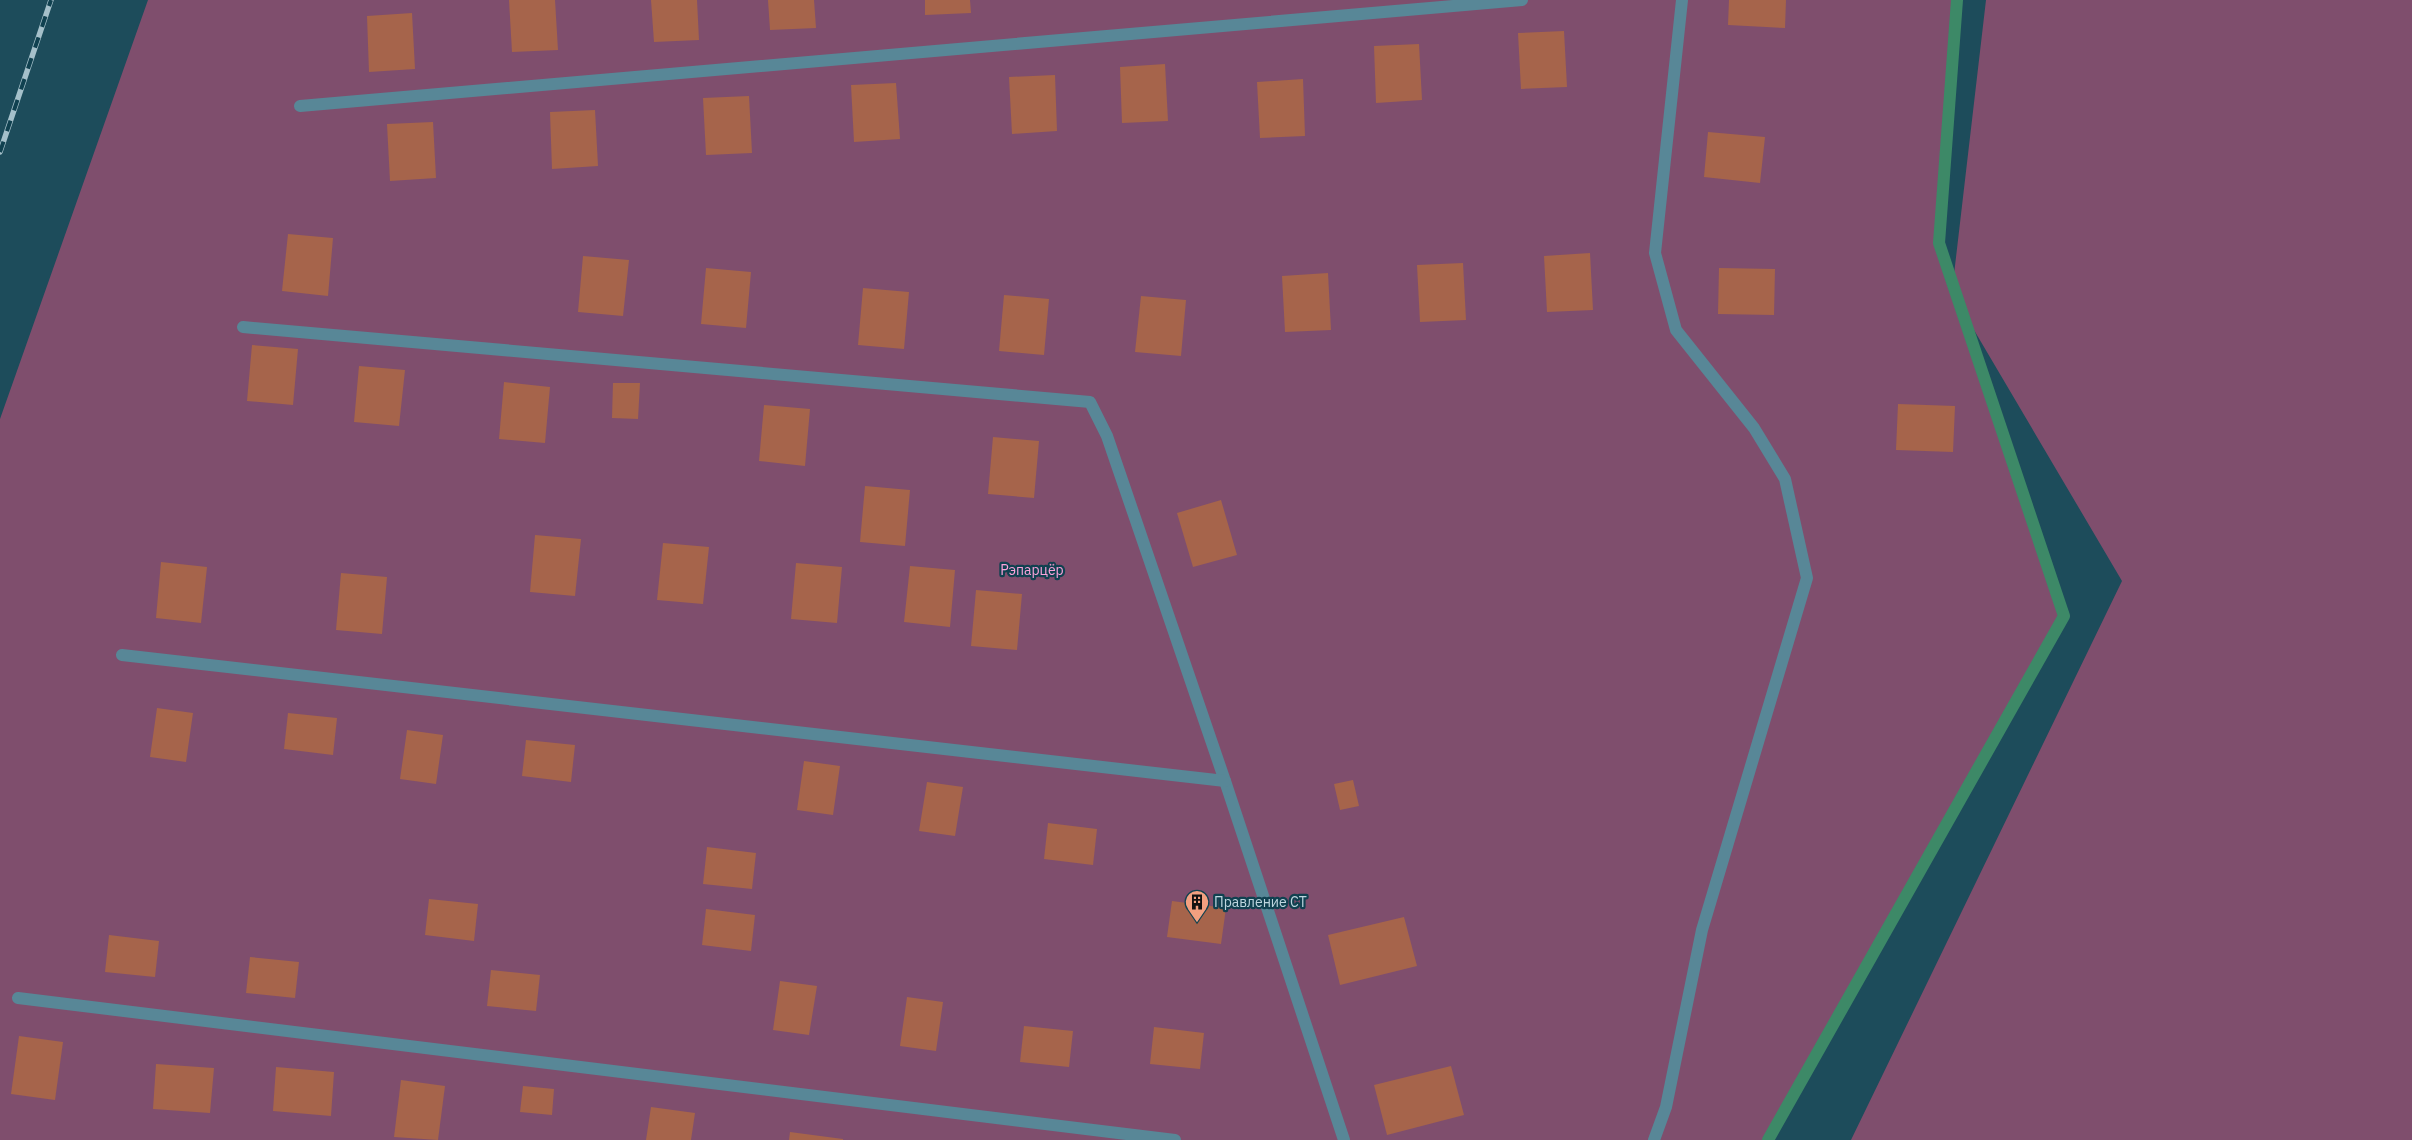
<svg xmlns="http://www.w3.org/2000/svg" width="2412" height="1140" font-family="'IBM Plex Sans',sans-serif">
<rect width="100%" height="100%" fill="#1d4c5b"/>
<!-- green -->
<polygon fill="#7f4e6d" points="148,0 1957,0 1939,243 1953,283 1986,0 2412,0 2412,1140 1851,1140 2122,581 1961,308 2064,616 1768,1140 0,1140 0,419"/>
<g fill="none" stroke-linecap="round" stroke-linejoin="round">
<!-- stream -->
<polyline stroke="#3d8967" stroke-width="12" points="1768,1140 2064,616 1939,243 1957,0"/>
</g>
<!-- building -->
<g fill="#a6644b">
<polygon points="509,0 555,0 558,50 512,52"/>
<polygon points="651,0 697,0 699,40 654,42"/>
<polygon points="768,0 814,0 816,28 770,30"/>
<polygon points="925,0 970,0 971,13 925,15"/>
<polygon points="1729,0 1786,0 1785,28 1728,25"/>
<polygon points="412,13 415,69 369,72 367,16"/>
<polygon points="1564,31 1567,87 1521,89 1518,33"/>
<polygon points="1419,44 1422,100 1376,103 1374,46"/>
<polygon points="1165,64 1168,121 1122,123 1120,67"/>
<polygon points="1055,75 1057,131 1012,134 1009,77"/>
<polygon points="1303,79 1305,136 1260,138 1257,82"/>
<polygon points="896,83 900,139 854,142 851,85"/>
<polygon points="749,96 752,153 706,155 703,98"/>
<polygon points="595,110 598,166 552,169 550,112"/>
<polygon points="433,122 436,178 390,181 387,124"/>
<polygon points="1708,132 1765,137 1760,183 1704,177"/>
<polygon points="288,234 333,238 328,296 282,291"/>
<polygon points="1590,253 1593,310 1547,312 1544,256"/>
<polygon points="583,256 629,260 623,316 578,312"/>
<polygon points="1463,263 1466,320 1420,322 1417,265"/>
<polygon points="706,268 751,272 746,328 701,324"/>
<polygon points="1719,268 1775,269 1774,315 1718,314"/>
<polygon points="1328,273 1331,330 1285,332 1282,276"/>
<polygon points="863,288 909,292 904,349 858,345"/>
<polygon points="1004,295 1049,299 1044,355 999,351"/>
<polygon points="1141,296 1186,300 1181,356 1135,352"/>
<polygon points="252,345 298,349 293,405 247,401"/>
<polygon points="359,366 405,370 399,426 354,422"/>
<polygon points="504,382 550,387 545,443 499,439"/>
<polygon points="613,383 640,383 638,419 612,418"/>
<polygon points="1898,404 1955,406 1953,452 1896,450"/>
<polygon points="764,405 810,409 805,466 759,461"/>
<polygon points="993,437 1039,441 1034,498 988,494"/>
<polygon points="865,486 910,490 905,546 860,542"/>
<polygon points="1221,500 1237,555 1193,567 1177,513"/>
<polygon points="535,535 581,539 575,596 530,592"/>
<polygon points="663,543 709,547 703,604 657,600"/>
<polygon points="161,562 207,567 201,623 156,618"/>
<polygon points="796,563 842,567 837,623 791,619"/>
<polygon points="910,566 955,570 950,627 904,622"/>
<polygon points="341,573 387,577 382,634 336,630"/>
<polygon points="976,590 1022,594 1017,650 971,646"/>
<polygon points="157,708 193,713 186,762 150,757"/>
<polygon points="288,713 337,718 333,755 284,749"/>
<polygon points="407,730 443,735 436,784 400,779"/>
<polygon points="526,740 575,745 571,782 522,776"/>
<polygon points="804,761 840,766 833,815 797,810"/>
<polygon points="1353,780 1359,806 1340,810 1334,784"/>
<polygon points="927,782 963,787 955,836 919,831"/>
<polygon points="1048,823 1097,829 1093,865 1044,859"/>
<polygon points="707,847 756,853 752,889 703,884"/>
<polygon points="429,899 478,904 474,941 425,935"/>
<polygon points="1172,901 1226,908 1221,944 1167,937"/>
<polygon points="706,909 755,915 751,951 702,945"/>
<polygon points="1404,917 1417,966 1340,985 1328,935"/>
<polygon points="109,935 159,941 155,977 105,972"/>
<polygon points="250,957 299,962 295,998 246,993"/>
<polygon points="491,970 540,975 536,1011 487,1006"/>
<polygon points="780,981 817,986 809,1035 773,1030"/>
<polygon points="907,997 943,1002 936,1051 900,1046"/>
<polygon points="1024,1026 1073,1031 1069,1067 1020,1062"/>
<polygon points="1154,1027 1204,1033 1200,1069 1150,1064"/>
<polygon points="19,1036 63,1042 55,1100 11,1094"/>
<polygon points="156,1064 214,1068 210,1113 153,1109"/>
<polygon points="1451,1066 1464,1115 1387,1135 1374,1085"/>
<polygon points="276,1067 334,1072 331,1116 273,1111"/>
<polygon points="401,1080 445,1086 438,1140 394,1137"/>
<polygon points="523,1086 554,1089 552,1115 520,1112"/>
<polygon points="651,1107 695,1113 691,1140 646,1140"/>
<polygon points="790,1132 843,1139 843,1140 789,1140"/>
</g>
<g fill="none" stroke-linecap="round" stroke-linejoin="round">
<!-- minor -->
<g stroke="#588797" stroke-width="12">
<polyline points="300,106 1522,0"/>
<polyline points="243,327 1090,402 1107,436 1225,781 1344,1140"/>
<polyline points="122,655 1225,781"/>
<polyline points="18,998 1175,1140"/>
<polyline points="1654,1140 1666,1107 1702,930 1807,578 1785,479 1754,428 1676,330 1655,253 1682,0"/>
</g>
<!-- rail casing -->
<g stroke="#a5c0ca" stroke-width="5.5">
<polyline id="rail" points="0,152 51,0"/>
</g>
<!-- rail -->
<use href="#rail" stroke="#104150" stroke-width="4" stroke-dasharray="11" stroke-linecap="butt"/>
</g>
<!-- icons -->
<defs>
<g id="building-pin" transform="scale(1.25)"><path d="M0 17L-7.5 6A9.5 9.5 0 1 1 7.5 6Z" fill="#f2a080" stroke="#104150"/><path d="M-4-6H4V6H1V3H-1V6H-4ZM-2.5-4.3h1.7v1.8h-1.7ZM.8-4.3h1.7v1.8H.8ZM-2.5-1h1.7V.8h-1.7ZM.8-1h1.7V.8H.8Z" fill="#111"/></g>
</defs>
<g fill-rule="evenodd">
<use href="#building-pin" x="1197" y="902"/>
</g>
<g text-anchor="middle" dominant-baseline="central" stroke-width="4.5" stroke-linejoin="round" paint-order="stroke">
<!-- park labels -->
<g font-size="14" fill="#fba3da" stroke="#104150">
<text x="1032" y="570">Рэпарцёр</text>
</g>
<!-- poi labels -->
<g font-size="14" fill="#bed6df" stroke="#104150" text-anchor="start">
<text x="1214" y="902">Правление СТ</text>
</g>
</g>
</svg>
